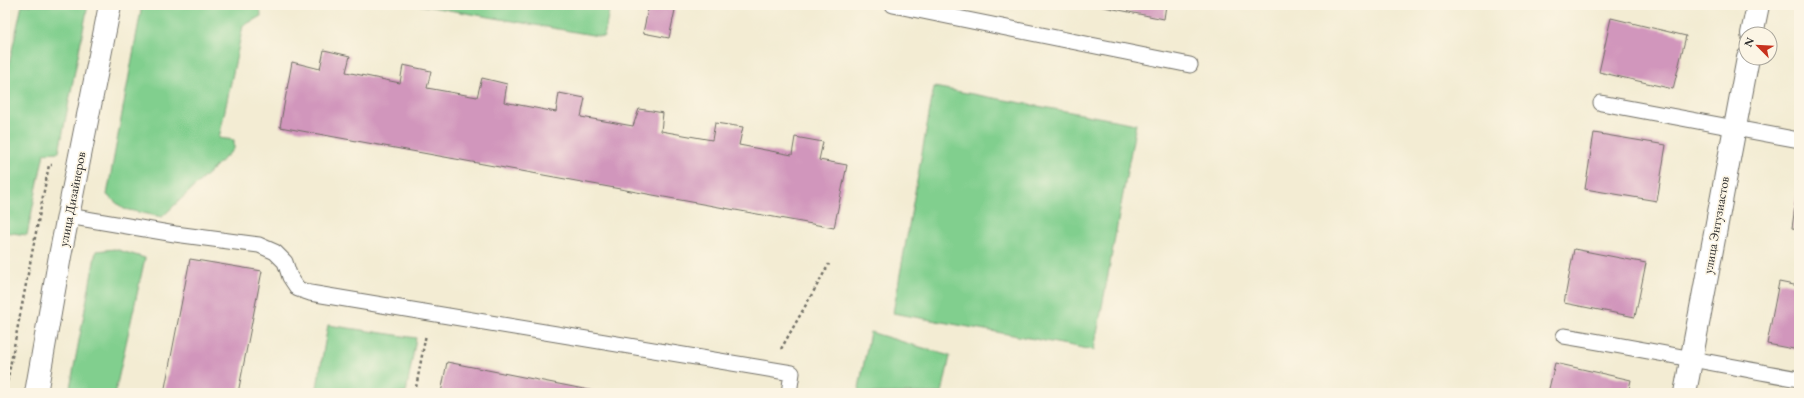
<svg xmlns="http://www.w3.org/2000/svg" width="1804" height="398" font-family="'EB Garamond',serif">
<rect width="100%" height="100%" fill="#fcf5e5"/>
<filter id="ink" filterUnits="userSpaceOnUse"><feTurbulence type="fractalNoise" baseFrequency=".025" numOctaves="2"/><feDisplacementMap in="SourceGraphic" scale="8" xChannelSelector="R" yChannelSelector="G"/><feConvolveMatrix kernelMatrix="1 2 1 2 8 2 1 2 1" color-interpolation-filters="sRGB"/></filter>
<filter id="wash" filterUnits="userSpaceOnUse"><feTurbulence type="fractalNoise" baseFrequency=".012" numOctaves="4" result="noise"/><feDisplacementMap in="SourceGraphic" scale="16" xChannelSelector="R" yChannelSelector="G"/><feGaussianBlur stdDeviation="0.9" result="paint"/><feColorMatrix in="noise" values="0 0 0 0 0 0 0 0 0 0 0 0 0 0 0 0 0 1.4 0 .05"/><feComposite in="paint" operator="in"/></filter>
<g filter="url(#wash)">
<rect width="100%" height="100%" fill="#f3ecd3"/>
<!-- green -->
<g fill="#81cf8e" stroke="#567d5c">
<polygon points="22,5 88,5 59,152 44,153 27,235 5,232 5,82"/>
<polygon points="142,5 260,5 261,16 243,26 219,138 234,140 234,149 162,217 124,209 107,195"/>
<polygon points="420,5 610,5 604,37"/>
<polygon points="934,87 1136,124 1094,350 893,313"/>
<polygon points="115,249 145,258 115,393 69,393 96,251"/>
<polygon points="328,325 416,338 406,393 316,393"/>
<polygon points="870,332 950,356 942,393 858,393"/>
</g>
<g id="blocks">
<!-- building -->
<g fill="#d196bc">
<polygon points="649,5 675,10 669,38 643,33"/>
<polygon points="1094,5 1166,5 1164,19"/>
<polygon points="1611,18 1686,36 1673,89 1599,72"/>
<polygon points="324,50 350,56 346,72 400,83 403,65 431,71 427,88 477,97 482,78 507,84 504,102 556,112 559,93 585,98 581,117 633,126 639,109 652,111 663,113 661,131 712,140 715,123 743,127 739,145 792,155 795,137 823,142 819,160 847,165 834,228 280,127 292,62 320,69"/>
<polygon points="1594,133 1666,145 1657,201 1585,189"/>
<polygon points="1798,185 1799,185 1799,229 1792,228"/>
<polygon points="1574,249 1646,263 1635,317 1564,303"/>
<polygon points="190,259 262,271 238,393 164,393"/>
<polygon points="1779,282 1799,286 1799,350 1767,344"/>
<polygon points="447,362 599,392 599,393 441,393"/>
<polygon points="1555,363 1631,380 1628,393 1548,393"/>
</g>
</g>
</g>
<g filter="url(#ink)">
<use href="#blocks" fill-opacity="0" stroke="#716f66" stroke-width="1"/>
<g fill="none" stroke-linecap="round" stroke-linejoin="round">
<!-- service casing -->
<g stroke="#716f66" stroke-width="17">
<g id="service">
<polyline points="893,5 1190,65"/>
<polyline points="1601,103 1799,140"/>
<polyline points="68,216 175,234 259,245 275,252 285,262 290,277 298,289 310,293 792,373 789,393"/>
<path d="M1564 336C1643 349 1721 365 1799 379"/>
</g>
</g>
<!-- tertiary casing -->
<g stroke="#716f66" stroke-width="24">
<polyline id="tertiary" points="36,393 60,256 110,5"/>
</g>
<!-- secondary casing -->
<g stroke="#716f66" stroke-width="24">
<g id="secondary">
<polyline points="1752,34 1758,5"/>
<polyline points="1685,393 1748,58"/>
</g>
</g>
<!-- path -->
<g stroke="#716f66" stroke-width="2.5" stroke-dasharray="3 3" stroke-linecap="butt">
<polyline points="781,349 829,264"/>
<polyline points="5,393 49,165 52,165"/>
<polyline points="415,393 426,334"/>
</g>
<!-- service -->
<use href="#service" stroke="#fff" stroke-width="15"/>
<!-- tertiary -->
<use href="#tertiary" stroke="#fff" stroke-width="22"/>
<!-- secondary -->
<use href="#secondary" stroke="#fff" stroke-width="22"/>
</g>
</g>
<g text-anchor="middle" dominant-baseline="central" stroke-width="3.5" stroke-linejoin="round" paint-order="stroke">
<!-- street labels -->
<g font-size="13" fill="#2b2b2b" stroke="#fcf5e5">
<text transform="translate(72 199) rotate(-79)">улица Дизайнеров</text>
<text transform="translate(1716 225) rotate(-80)">улица Энтузиастов</text>
</g>
</g>
<!-- margin -->
<rect width="1804" height="398" fill="none" stroke="#fcf5e5" stroke-width="20"/>
<!-- north arrow -->
<g transform="translate(1758 46) rotate(294)"><circle r="19" fill="#fcf5e5" stroke="#a8a49b"/>
<path d="M0-3L7 15L0 10L-7 15Z" fill="#c8321e"/>
<text y="-6" font-size="11" font-weight="bold" text-anchor="middle" fill="#2b2b2b">N</text>
</g>
</svg>
